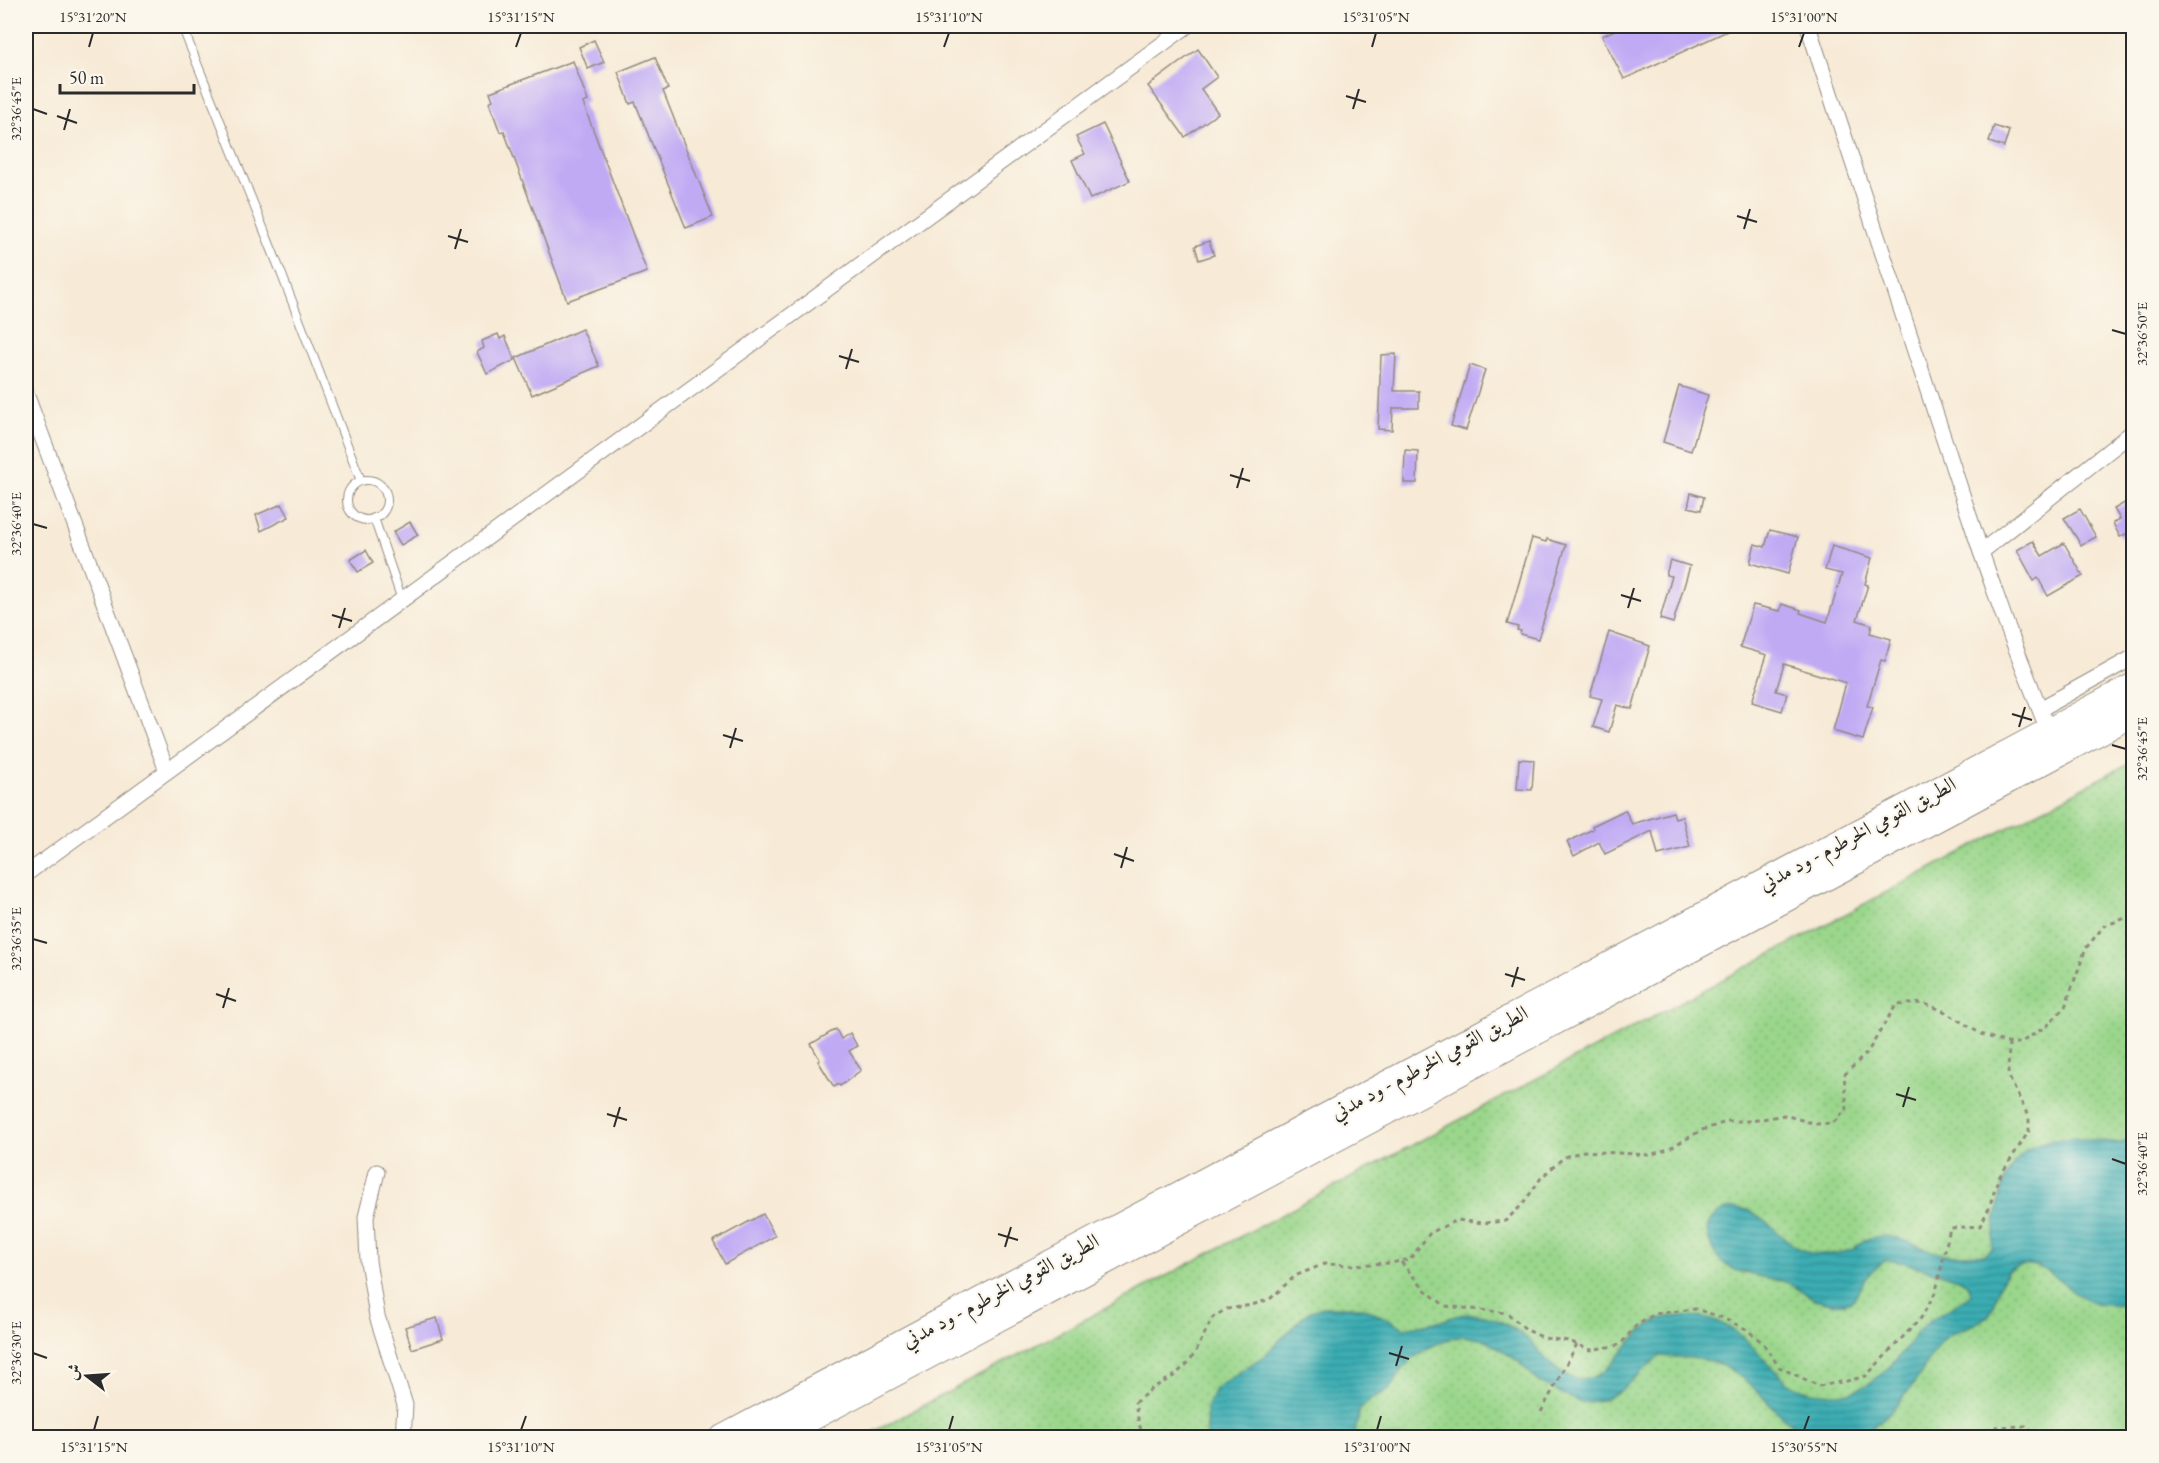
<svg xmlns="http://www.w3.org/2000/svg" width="2159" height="1463" font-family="'EB Garamond',Amiri,serif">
<defs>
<pattern id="grass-dots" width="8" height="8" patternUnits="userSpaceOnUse" patternTransform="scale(1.5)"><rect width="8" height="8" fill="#9ad68b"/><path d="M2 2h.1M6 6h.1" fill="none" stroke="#85b878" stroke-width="1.8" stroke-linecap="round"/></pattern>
<pattern id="water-rules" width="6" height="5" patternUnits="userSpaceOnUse" patternTransform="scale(1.5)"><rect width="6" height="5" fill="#3badb3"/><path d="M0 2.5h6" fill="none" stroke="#328d92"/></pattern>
</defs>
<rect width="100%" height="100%" fill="#fbf7ec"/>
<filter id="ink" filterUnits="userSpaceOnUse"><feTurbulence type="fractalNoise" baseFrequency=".0167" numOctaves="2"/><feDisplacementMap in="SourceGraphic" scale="12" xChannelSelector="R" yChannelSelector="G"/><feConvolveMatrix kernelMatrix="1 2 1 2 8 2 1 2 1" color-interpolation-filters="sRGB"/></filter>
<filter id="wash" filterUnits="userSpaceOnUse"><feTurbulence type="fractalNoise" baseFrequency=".008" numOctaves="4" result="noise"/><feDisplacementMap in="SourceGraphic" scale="24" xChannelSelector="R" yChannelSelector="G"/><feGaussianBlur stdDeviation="1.35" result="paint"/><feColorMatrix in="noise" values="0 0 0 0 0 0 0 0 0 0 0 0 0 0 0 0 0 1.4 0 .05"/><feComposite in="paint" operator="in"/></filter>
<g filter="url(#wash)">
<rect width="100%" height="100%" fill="#f7ead6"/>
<!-- grass -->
<polygon fill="url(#grass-dots)" stroke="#62805b" stroke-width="1.5" points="2133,761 2133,1437 864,1437"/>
<!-- water -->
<path fill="url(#water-rules)" stroke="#336c6f" stroke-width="1.5" d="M2073 1138 2121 1143 2133 1138V1305C2121 1305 2105 1307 2093 1303 2067 1294 2052 1262 2021 1265 1996 1268 2001 1296 1991 1312 1979 1328 1958 1327 1944 1339 1934 1349 1929 1361 1921 1373 1904 1399 1876 1435 1842 1438 1784 1443 1770 1390 1725 1367 1704 1356 1682 1358 1659 1356L1619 1392 1602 1400 1581 1403 1539 1382 1518 1361 1486 1340 1463 1336 1445 1340 1426 1349 1414 1358 1402 1369 1389 1390 1375 1397 1360 1409 1354 1437H1207L1206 1409 1215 1389 1265 1355 1307 1313 1323 1307H1360L1388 1319 1404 1328C1417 1326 1431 1323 1444 1320 1450 1318 1459 1314 1466 1314 1490 1313 1518 1328 1534 1345 1544 1357 1556 1373 1571 1378 1615 1389 1625 1327 1665 1318 1672 1316 1680 1317 1687 1317 1736 1315 1754 1353 1786 1381 1801 1394 1838 1397 1856 1390 1873 1384 1891 1366 1902 1353 1908 1345 1914 1335 1922 1328 1934 1316 1956 1306 1971 1295L1967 1284 1959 1279 1902 1262 1886 1260C1879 1266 1870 1272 1865 1279 1860 1286 1860 1296 1851 1301 1839 1307 1818 1301 1807 1295 1800 1291 1796 1285 1788 1283 1759 1273 1721 1279 1709 1241 1707 1234 1706 1226 1711 1220 1716 1213 1726 1208 1734 1208 1766 1208 1782 1247 1811 1253 1822 1256 1841 1253 1852 1250 1856 1248 1858 1244 1862 1242 1867 1238 1878 1236 1884 1236 1903 1237 1918 1247 1935 1252 1952 1258 1968 1253 1985 1255L1992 1249C1997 1215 1998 1167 2032 1147 2044 1139 2059 1140 2073 1138Z"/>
<g id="blocks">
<!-- building -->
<g fill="#c0aaf4">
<polygon points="1623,26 1738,26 1624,79 1602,36"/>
<polygon points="594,40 604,62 588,69 579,47"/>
<polygon points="1198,49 1217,77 1201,89 1218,113 1185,137 1148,86"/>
<polygon points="655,57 668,89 663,91 713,217 686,228 635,102 630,104 618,72"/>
<polygon points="573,61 588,101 583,103 647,272 567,301 504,131 500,132 489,102 493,100 490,92"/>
<polygon points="1103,124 1130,181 1090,199 1072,160 1085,154 1076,137"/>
<polygon points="1994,126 2009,131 2004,147 1989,142"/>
<polygon points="1209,241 1214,255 1199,260 1195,246"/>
<polygon points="582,329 599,366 532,395 516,358"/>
<polygon points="498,334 500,339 505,336 515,360 487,374 477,352 484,348 482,341"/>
<polygon points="1396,354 1394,391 1419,391 1419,408 1393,408 1392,430 1378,429 1381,355"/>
<polygon points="1470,365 1485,370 1466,430 1451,426"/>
<polygon points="1679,386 1708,395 1691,451 1663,442"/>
<polygon points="1405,450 1418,451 1417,483 1404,483"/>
<polygon points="1691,493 1704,497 1701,510 1688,507"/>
<polygon points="2133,498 2133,543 2128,533 2120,537 2113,523 2120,519 2114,509"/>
<polygon points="282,504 289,517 261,531 256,515"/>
<polygon points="2080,509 2096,537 2081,545 2064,518"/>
<polygon points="410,522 418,535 401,545 393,532"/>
<polygon points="1770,530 1798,537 1788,574 1750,563 1755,544 1765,547"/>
<polygon points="1532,538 1546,542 1547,539 1566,545 1538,639 1520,634 1521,631 1517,630 1518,627 1507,624"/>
<polygon points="2033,541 2042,556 2064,543 2083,576 2048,596 2038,578 2034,581 2017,550"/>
<polygon points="1832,546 1872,558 1865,584 1868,585 1857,620 1872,625 1870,633 1891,639 1885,661 1881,660 1867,706 1873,707 1863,740 1833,731 1846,683 1784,664 1776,691 1787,694 1782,711 1752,702 1767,655 1740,647 1753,605 1780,611 1782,604 1801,610 1800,613 1827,622 1842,574 1825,570"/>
<polygon points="366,550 373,563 358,572 350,560"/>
<polygon points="1670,560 1690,566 1673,623 1660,619 1672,576 1666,575"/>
<polygon points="1609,632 1650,646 1632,709 1617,705 1609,732 1593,727 1602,699 1590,696"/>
<polygon points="1519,759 1534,760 1532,790 1517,789"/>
<polygon points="1625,810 1632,824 1673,812 1675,818 1682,816 1690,847 1658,855 1652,831 1605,854 1599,842 1574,856 1567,842 1593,829 1592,826"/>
<polygon points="836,1029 841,1039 850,1033 857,1046 849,1051 861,1070 840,1086 839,1084 834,1087 818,1061 820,1060 811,1044"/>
<polygon points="763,1214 775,1236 725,1264 713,1241"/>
<polygon points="437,1318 443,1339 412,1349 405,1327"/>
</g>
</g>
</g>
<g filter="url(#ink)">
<use href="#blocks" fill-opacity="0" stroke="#918a80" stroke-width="1.5"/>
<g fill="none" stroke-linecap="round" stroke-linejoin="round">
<!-- service casing -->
<g stroke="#918a80" stroke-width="10">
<g id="service">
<polyline points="182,26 282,275 361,481"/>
<circle cx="367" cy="500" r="20"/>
<polyline points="374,518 402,600"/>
</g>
</g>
<!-- minor casing -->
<g stroke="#918a80" stroke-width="17">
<g id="minor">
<polyline points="1808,26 1981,552 2006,623 2051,738"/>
<polyline points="26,394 167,771"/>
<polyline points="1981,552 2134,431"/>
<polyline points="2040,709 2134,657"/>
<path d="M26 874C414 593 798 307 1187 26"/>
<polyline points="377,1172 366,1217 368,1261 377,1316 405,1405 403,1438"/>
</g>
</g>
<!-- trunk casing -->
<g stroke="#918a80" stroke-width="28">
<g id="trunk">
<polyline points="723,1438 2134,686"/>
<polyline points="773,1438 2134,713"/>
</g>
</g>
<!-- path -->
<g stroke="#918a80" stroke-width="3" stroke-dasharray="4.5 4.5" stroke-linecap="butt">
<polyline points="1401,1262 1424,1289 1445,1306 1507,1313 1527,1330 1544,1338 1569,1341 1590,1350 1620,1345 1636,1326 1655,1314 1695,1309 1718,1316 1746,1329 1763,1343 1779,1367 1819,1386 1847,1381 1866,1376 1921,1318 1936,1291 1950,1228 1980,1226 1989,1208 1998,1179 2029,1131 2029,1118 2008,1075 2009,1043"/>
<polyline points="1541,1412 1577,1344"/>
<polyline points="1144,1438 1139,1424 1135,1403 1151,1389 1174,1376 1188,1363 1195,1353 1213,1317 1227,1309 1252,1305 1270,1299 1295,1276 1324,1264 1354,1265 1391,1263 1410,1259 1430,1233 1457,1220 1484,1223 1505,1221 1523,1204 1541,1178 1564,1157 1584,1151 1650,1155 1668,1149 1702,1130 1729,1121 1752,1121 1784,1115 1816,1124 1833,1123 1847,1109 1844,1075 1867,1053 1896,1005 1922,1003 1942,1010 1981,1034 2006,1043 2020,1043 2048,1025 2065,1007 2086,948 2104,926 2134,915"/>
<polyline points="1970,1438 1994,1427 2026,1426 2037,1438"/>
</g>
<!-- service -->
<use href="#service" stroke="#fff" stroke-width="8"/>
<!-- minor -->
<use href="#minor" stroke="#fff" stroke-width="15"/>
<!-- trunk -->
<use href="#trunk" stroke="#fff" stroke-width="26"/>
</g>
</g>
<!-- ticks -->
<path fill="none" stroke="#2b2b2b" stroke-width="2" d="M89 47 93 33M516 47 521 33M944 47 949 33M1372 47 1376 33M1799 47 1804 33M1346 96 1366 102M33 109 47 114M1353 109 1359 89M57 116 77 123M64 130 70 109M1737 216 1757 222M1744 229 1750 209M448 236 468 242M455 249 461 229M2112 330 2126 334M839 356 859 362M846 369 852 349M1230 475 1250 481M1237 488 1243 468M33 524 47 528M1621 595 1641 601M1628 608 1634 588M332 615 352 621M339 628 345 608M2012 714 2032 720M2019 727 2025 707M723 735 743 741M2112 745 2126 749M730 748 736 728M1114 854 1134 861M1121 868 1127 847M33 939 47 943M1505 974 1525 980M1512 987 1518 967M216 994 236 1001M223 1008 229 988M1896 1094 1916 1100M1903 1107 1909 1087M607 1114 627 1120M614 1127 620 1107M2112 1159 2126 1164M998 1234 1018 1240M1005 1247 1011 1227M33 1353 47 1358M1389 1353 1409 1359M1396 1366 1402 1346M94 1430 98 1416M521 1430 526 1416M949 1430 953 1416M1377 1430 1381 1416M1804 1430 1809 1416"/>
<g text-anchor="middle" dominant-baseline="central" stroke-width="4.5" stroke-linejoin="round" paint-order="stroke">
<!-- street labels -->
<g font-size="21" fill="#2b2b2b" stroke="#fbf7ec">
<text transform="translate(1857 833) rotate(-28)">الطريق القومي الخرطوم - ود مدني</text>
<text transform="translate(1429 1062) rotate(-28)">الطريق القومي الخرطوم - ود مدني</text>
<text transform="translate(1000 1290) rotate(-28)">الطريق القومي الخرطوم - ود مدني</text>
</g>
</g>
<!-- margin -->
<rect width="2159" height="1463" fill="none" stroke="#fbf7ec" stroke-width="66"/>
<!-- north arrow -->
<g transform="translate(87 1376) rotate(287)" stroke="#fbf7ec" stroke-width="4.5" paint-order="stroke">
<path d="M0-4.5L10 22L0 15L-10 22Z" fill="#2b2b2b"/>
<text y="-9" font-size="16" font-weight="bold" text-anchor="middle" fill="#2b2b2b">ش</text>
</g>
<!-- scale -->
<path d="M60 84v9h134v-9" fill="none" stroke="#2b2b2b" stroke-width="3"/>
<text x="69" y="84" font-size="18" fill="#2b2b2b" stroke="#fbf7ec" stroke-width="4.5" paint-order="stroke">50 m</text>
<rect x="33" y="33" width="2093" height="1397" fill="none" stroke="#2b2b2b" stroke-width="2"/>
<g font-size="15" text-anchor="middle" fill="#2b2b2b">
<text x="93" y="22">15°31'20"N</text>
<text x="521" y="22">15°31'15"N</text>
<text x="949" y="22">15°31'10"N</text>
<text x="1376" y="22">15°31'05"N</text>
<text x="1804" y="22">15°31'00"N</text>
<text transform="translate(16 109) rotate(-90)" y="5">32°36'45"E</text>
<text transform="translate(2142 334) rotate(-90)" y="5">32°36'50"E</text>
<text transform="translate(16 524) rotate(-90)" y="5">32°36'40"E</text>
<text transform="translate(2142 749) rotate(-90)" y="5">32°36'45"E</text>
<text transform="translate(16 939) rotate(-90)" y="5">32°36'35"E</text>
<text transform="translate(2142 1164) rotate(-90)" y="5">32°36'40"E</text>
<text transform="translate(16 1353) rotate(-90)" y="5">32°36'30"E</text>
<text x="94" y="1452">15°31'15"N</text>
<text x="521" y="1452">15°31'10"N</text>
<text x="949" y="1452">15°31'05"N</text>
<text x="1377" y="1452">15°31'00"N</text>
<text x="1804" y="1452">15°30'55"N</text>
</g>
</svg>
